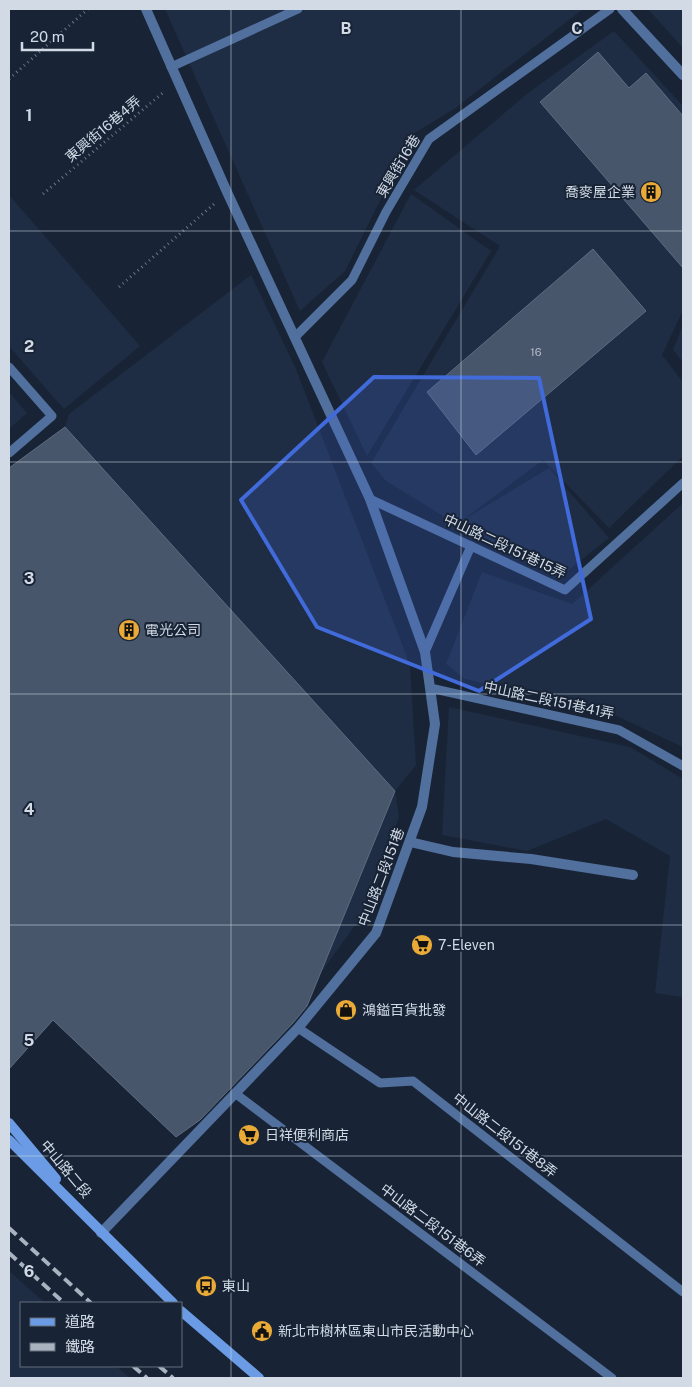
<svg xmlns="http://www.w3.org/2000/svg" width="692" height="1387" font-family="'Public Sans','Noto Sans TC',sans-serif">
<rect width="100%" height="100%" fill="#182436"/>
<!-- built -->
<g fill="#1e2d44">
<polygon points="165,9 583,9 454,109 413,134 345,271 300,311"/>
<polygon points="648,9 683,9 683,48"/>
<polygon points="614,31 683,106 683,310 662,355 683,382 683,456 609,528 543,460 463,520 549,468 609,538 561,576 456,524 386,481 371,463 500,246 414,190 528,93"/>
<polygon points="411,194 491,251 367,456 322,362"/>
<polygon points="9,195 140,346 64,409 9,346"/>
<polygon points="251,275 296,369 410,665 416,765 395,791 399,816 372,902 301,1000 176,1137 53,1021 9,1055 9,470 65,427 69,414"/>
<polygon points="683,325 683,362 673,350"/>
<polygon points="9,392 27,413 9,429"/>
<polygon points="683,503 683,747 606,711 465,679 446,664 482,572 572,604"/>
<polygon points="449,707 630,747 683,779 683,997 655,993 670,856 606,819 527,851 442,835"/>
<polygon points="9,1271 45,1303 21,1303 21,1366 116,1366 130,1378 9,1378"/>
</g>
<!-- building -->
<g fill="#48566b" stroke="#5d6c81">
<polygon points="598,52 629,88 646,73 683,116 683,268 540,102"/>
<polygon points="593,249 646,311 476,455 427,392"/>
<polygon points="65,427 395,791 307,1006 293,1023 200,1120 176,1137 53,1020 9,1069 9,468"/>
</g>
<g fill="none" stroke-linecap="round" stroke-linejoin="round">
<!-- path -->
<g stroke="#6b7585" stroke-width="3" stroke-dasharray="1 4" stroke-linecap="butt">
<polyline points="9,79 88,9"/>
<polyline points="43,194 165,91"/>
<polyline points="119,287 214,204"/>
</g>
<!-- service -->
<g stroke="#51709d" stroke-width="9">
<polyline points="171,67 298,9"/>
<polyline points="295,337 352,280 386,212 429,139 610,9"/>
<polyline points="9,367 52,416 9,453"/>
<polyline points="370,499 565,590 683,483"/>
<polyline points="425,652 471,546"/>
<polyline points="430,688 619,730 683,766"/>
<polyline points="298,1028 380,1083 413,1081 683,1292"/>
<polyline points="236,1094 612,1378"/>
</g>
<!-- minor -->
<g stroke="#51709d" stroke-width="10">
<polyline points="622,9 683,75"/>
<polyline points="410,842 453,852 531,859 633,875"/>
<polyline points="101,1233 298,1028 376,933 422,807 435,724 425,652 370,499 227,192 146,9"/>
</g>
<!-- secondary -->
<g stroke="#6a9be4" stroke-width="10">
<polyline points="9,1123 56,1179"/>
<polyline points="9,1140 173,1303"/>
<polyline points="181,1311 259,1378"/>
</g>
<!-- rail -->
<g stroke="#a9b2bf" stroke-width="4" stroke-dasharray="10 5" stroke-linecap="butt">
<polyline points="9,1228 91,1303"/>
<polyline points="9,1253 64,1303"/>
<polyline points="133,1366 147,1378"/>
<polyline points="159,1366 173,1378"/>
</g>
</g>
<!-- marked area -->
<path fill="#416adb" fill-opacity="0.2" stroke="#416adb" stroke-width="4" stroke-linejoin="round" d="M374 377 539 378 591 619 479 691 317 627 241 500Z"/>
<!-- grid -->
<path fill="none" stroke="#d2dae6" stroke-width="1" stroke-opacity="0.55" d="M231 9V1378M461 9V1378M9 231H683M9 462H683M9 694H683M9 925H683M9 1156H683"/>
<!-- icons -->
<defs>
<g id="building-disc" transform="scale(1.125)"><circle r="9.5" fill="#e9aa38" stroke="#182436"/><path d="M-4-6H4V6H1V3H-1V6H-4ZM-2.5-4.3h1.7v1.8h-1.7ZM.8-4.3h1.7v1.8H.8ZM-2.5-1h1.7V.8h-1.7ZM.8-1h1.7V.8H.8Z" fill="#111"/></g>
<g id="supermarket-disc" transform="scale(1.125)"><circle r="9.5" fill="#e9aa38" stroke="#182436"/><path d="M-6-5.5h2.5l.6 2H6L4.5 2H-2.5L-4.4-4H-6ZM-1.5 3.2a1.3 1.3 0 1 0 .1 0ZM3 3.2a1.3 1.3 0 1 0 .1 0Z" fill="#111"/></g>
<g id="shop-disc" transform="scale(1.125)"><circle r="9.5" fill="#e9aa38" stroke="#182436"/><path d="M-5-2.5h2.3a2.7 3.5 0 0 1 5.4 0H5L5.5 6h-11ZM-1.5-2.5h3a1.5 2.3 0 0 0-3 0Z" fill="#111"/></g>
<g id="bus-disc" transform="scale(1.125)"><circle r="9.5" fill="#e9aa38" stroke="#182436"/><path d="M-5-6H5V4H4V6H2V4H-2V6H-4V4H-5ZM-3.5-4V0h7V-4ZM-3.5 1.2v1.5H-2V1.2ZM2 1.2v1.5H3.5V1.2Z" fill="#111"/></g>
<g id="civic-disc" transform="scale(1.125)"><circle r="9.5" fill="#e9aa38" stroke="#182436"/><path d="M-.6-6.5H3V-4.5H.6V-3L4-1V1h2V6H-6V1h2V-1L-.6-3ZM-1.2 2.5V6h2.4V2.5Z" fill="#111"/></g>
</defs>
<g fill-rule="evenodd">
<use href="#building-disc" x="651" y="192"/>
<use href="#building-disc" x="129" y="630"/>
<use href="#supermarket-disc" x="422" y="945"/>
<use href="#shop-disc" x="346" y="1010"/>
<use href="#supermarket-disc" x="249" y="1135"/>
<use href="#bus-disc" x="206" y="1286"/>
<use href="#civic-disc" x="262" y="1331"/>
</g>
<g text-anchor="middle" dominant-baseline="central" stroke-width="4" stroke-linejoin="round" paint-order="stroke">
<!-- number labels -->
<g font-size="11" fill="#b0b9c7">
<text x="536" y="352">16</text>
</g>
<!-- street labels -->
<g font-size="14" fill="#d2dae6" stroke="#182436">
<text transform="translate(103 129) rotate(-40)">東興街16巷4弄</text>
<text transform="translate(398 166) rotate(-59)">東興街16巷</text>
<text transform="translate(505 546) rotate(25)">中山路二段151巷15弄</text>
<text transform="translate(549 700) rotate(12)">中山路二段151巷41弄</text>
<text transform="translate(381 877) rotate(-69)">中山路二段151巷</text>
<text transform="translate(505 1135) rotate(38)">中山路二段151巷8弄</text>
<text transform="translate(66 1169) rotate(50)">中山路二段</text>
<text transform="translate(433 1225) rotate(37)">中山路二段151巷6弄</text>
</g>
<!-- poi labels -->
<g font-size="14" fill="#d2dae6" stroke="#182436" text-anchor="start">
<text x="635" y="192" text-anchor="end">喬麥屋企業</text>
<text x="145" y="630">電光公司</text>
<text x="438" y="945">7-Eleven</text>
<text x="362" y="1010">鴻鎰百貨批發</text>
<text x="265" y="1135">日祥便利商店</text>
<text x="222" y="1286">東山</text>
<text x="278" y="1331">新北市樹林區東山市民活動中心</text>
</g>
</g>
<g font-size="16" text-anchor="middle" font-weight="bold" fill="#d2dae6" stroke="#182436" stroke-width="4" stroke-linejoin="round" paint-order="stroke">
<text x="346" y="34">B</text>
<text x="577" y="34">C</text>
<text x="29" y="121">1</text>
<text x="29" y="352">2</text>
<text x="29" y="584">3</text>
<text x="29" y="815">4</text>
<text x="29" y="1046">5</text>
<text x="29" y="1277">6</text>
</g>
<!-- border -->
<rect width="692" height="1387" fill="none" stroke="#d2dae6" stroke-width="20"/>
<!-- legend -->
<rect x="20" y="1302" width="162" height="65" fill="#182436" stroke="#626d7c"/>
<rect x="30" y="1318" width="25" height="8" fill="#6a9be4" stroke="#626d7c"/>
<text x="65" y="1327" font-size="15" fill="#d2dae6">道路</text>
<rect x="30" y="1343" width="25" height="8" fill="#a9b2bf" stroke="#626d7c"/>
<text x="65" y="1352" font-size="15" fill="#d2dae6">鐵路</text>
<!-- scale -->
<path d="M22 42v8h71v-8" fill="none" stroke="#d2dae6" stroke-width="2.5"/>
<text x="30" y="42" font-size="15" fill="#d2dae6" stroke="#182436" stroke-width="4" paint-order="stroke">20 m</text>
</svg>
